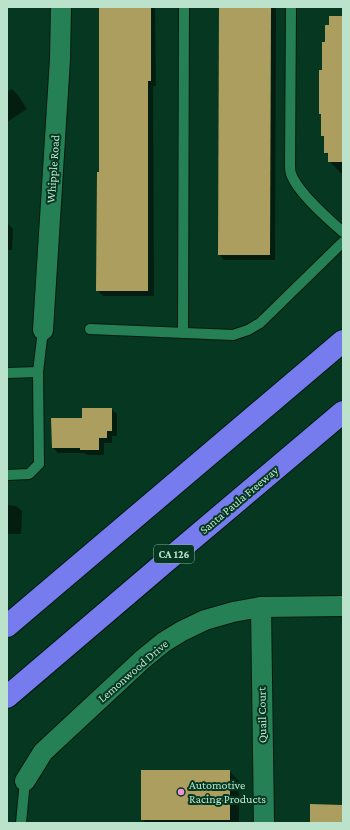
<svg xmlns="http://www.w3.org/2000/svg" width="350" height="830" font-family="'Crimson Pro',serif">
<rect width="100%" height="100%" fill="#063721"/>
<!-- shadow -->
<g fill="#0007">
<polygon points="100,7 155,7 156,86 153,86 154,296 103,296 97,290 100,173"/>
<polygon points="220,7 276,7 275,260 224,260 219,254"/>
<polygon points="343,17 343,173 341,173 329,161 329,156 325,152 325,138 322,135 322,115 320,113 326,43 330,26"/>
<polygon points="12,89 18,95 27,109 7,122 7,92"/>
<polygon points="7,223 13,229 12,250 7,250"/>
<polygon points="111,409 117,414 117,436 112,436 112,443 104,443 104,455 87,455 84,453 58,453 52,447 83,419"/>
<polygon points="7,505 16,506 22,511 21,534 7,534"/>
<polygon points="229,771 239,781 239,823 146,823 142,819"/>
</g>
<!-- building -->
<g fill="#ab9e5f">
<polygon points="99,7 151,7 151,81 148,81 148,291 96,291 97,172 99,172"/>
<polygon points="219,7 271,7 270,255 218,255"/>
<polygon points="329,16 343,16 343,162 328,162 328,153 324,153 324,136 321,136 321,114 319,114 319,70 322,70 322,42 325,42 325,25 329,25"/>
<polygon points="82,408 112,408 112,431 107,431 107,438 99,438 99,450 80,450 80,448 52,448 51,418 82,418"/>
<rect x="141" y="770" width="89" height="50"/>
<polygon points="310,804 343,805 343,823 310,823"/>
</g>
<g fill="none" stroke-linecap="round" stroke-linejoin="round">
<!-- lane casing -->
<g stroke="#021b0e" stroke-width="12">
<g id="lane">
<path d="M291 7 290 165C290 168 290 171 291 174 298 193 328 219 343 232"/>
<polyline points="90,329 233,335 248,330 260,323 343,242"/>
<polyline points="183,333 184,7"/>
<polyline points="7,373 38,372"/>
<polyline points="7,475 29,474 39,464 38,372 43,330"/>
<polyline points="21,823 25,781"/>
</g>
</g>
<!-- street casing -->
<g stroke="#021b0e" stroke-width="22">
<g id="street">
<polyline points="43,330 60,59 61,7"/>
<polyline points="261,607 264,823"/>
<polyline points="25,781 43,752 143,659 164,642 182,631 205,620 233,612 261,607 343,606"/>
</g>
</g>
<!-- highway casing -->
<g stroke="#021b0e" stroke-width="24">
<g id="highway">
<polyline points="7,626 343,341"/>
<polyline points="7,697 163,564 343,412"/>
</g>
</g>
<!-- lane -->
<use href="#lane" stroke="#268056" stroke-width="10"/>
<!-- street -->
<use href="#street" stroke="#268056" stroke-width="20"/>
<!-- highway -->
<use href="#highway" stroke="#767bee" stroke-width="22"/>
</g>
<!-- markers -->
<circle fill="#f391d6" stroke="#063721" stroke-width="1.5" cx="181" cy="792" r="4"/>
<g text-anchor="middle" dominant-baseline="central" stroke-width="4" stroke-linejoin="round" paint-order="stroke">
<!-- shield labels -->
<rect fill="#063721" stroke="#85af98" stroke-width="1" x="154" y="545" width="40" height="18" rx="3"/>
<g font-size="11" font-weight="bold" fill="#bbe3cb">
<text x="174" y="554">CA 126</text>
</g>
<!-- street labels -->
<g font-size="12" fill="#bbe3cb" stroke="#063721">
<text transform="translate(53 169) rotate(-86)">Whipple Road</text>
<text transform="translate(239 500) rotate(-40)">Santa Paula Freeway</text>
<text transform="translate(133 671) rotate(-41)">Lemonwood Drive</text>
<text transform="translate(262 715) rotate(-91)">Quail Court</text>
</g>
<!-- poi labels -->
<g font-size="12" fill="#bbe3cb" stroke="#063721" text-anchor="start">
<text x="189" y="785">Automotive<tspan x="189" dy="14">Racing Products</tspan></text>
</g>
</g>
<!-- border -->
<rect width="350" height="830" fill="none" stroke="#bbe3cb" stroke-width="16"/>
</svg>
